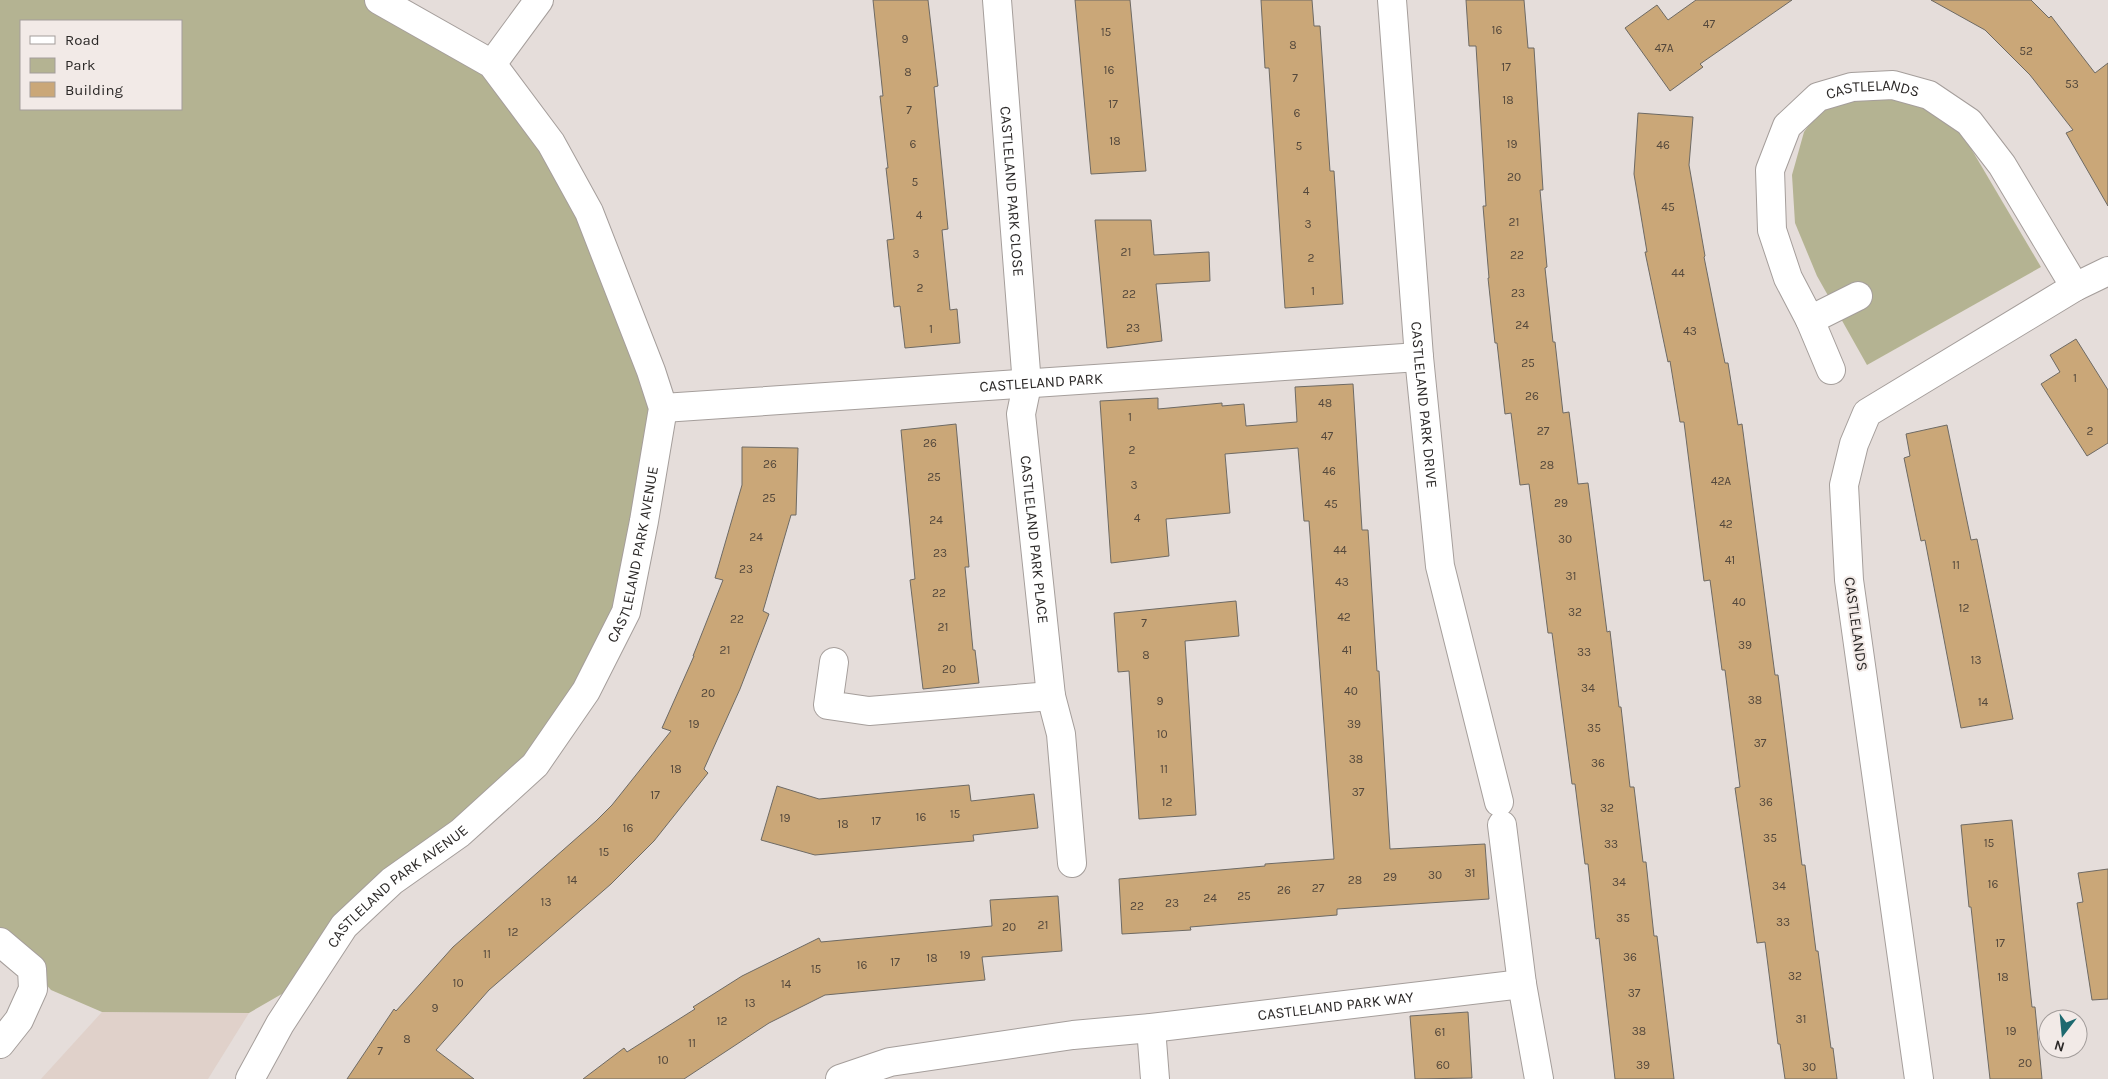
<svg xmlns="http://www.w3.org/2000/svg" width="2108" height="1079" font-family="Karla,sans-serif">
<rect width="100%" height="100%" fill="#e5ddda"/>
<!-- built -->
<polygon fill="#e0d1ca" points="102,1012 249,1013 208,1079 41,1079"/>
<!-- green -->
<g fill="#b4b392" fill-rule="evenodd">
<path d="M0 0H379L492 64 551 143 652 411 626 612 535 765 287 991 249 1013 102 1012 51 990 32 969 0 942ZM21 21H181V109H21Z"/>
<polygon points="1847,94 1925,101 1956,123 2041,267 1867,365 1817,276 1795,223 1792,175 1804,132 1824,104"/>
</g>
<!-- building -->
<g fill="#caa778" stroke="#6e6a64">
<polygon points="873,0 928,0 938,86 934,87 948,229 942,230 950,310 957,309 960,343 905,348 900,306 894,307 887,240 894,239 886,168 888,168 880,96 883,96"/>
<polygon points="1075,0 1130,0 1146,171 1091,174"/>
<polygon points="1261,0 1312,0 1314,26 1320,26 1330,171 1334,171 1343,304 1285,308 1269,68 1265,68"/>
<polygon points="1466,0 1524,0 1528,48 1534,48 1543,190 1540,190 1547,267 1545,268 1553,342 1555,342 1563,413 1569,412 1578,484 1588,483 1607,632 1610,631 1619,707 1621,707 1630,787 1634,787 1643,862 1646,862 1654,936 1657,936 1674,1079 1615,1079 1599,938 1596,939 1588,864 1585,864 1575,784 1572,784 1552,633 1548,633 1529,484 1520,485 1511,413 1505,414 1497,343 1495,343 1488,278 1489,278 1483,206 1486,206 1476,46 1469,46"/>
<polygon points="1696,0 1792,0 1700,64 1703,67 1670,91 1625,28 1657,5 1668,20"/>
<polygon points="1931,0 2031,0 2049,18 2051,16 2095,73 2108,63 2108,206 2066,133 2073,130 2030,75 1985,30"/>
<polygon points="1638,113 1693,117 1689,165 1705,256 1704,257 1725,363 1728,363 1738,425 1742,424 1775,675 1778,675 1802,865 1805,865 1816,951 1818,951 1831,1048 1833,1048 1837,1079 1785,1079 1780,1044 1778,1044 1765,942 1757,943 1735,788 1740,787 1725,670 1722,670 1710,580 1704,581 1684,422 1680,422 1670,361 1668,362 1645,252 1647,252 1634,174"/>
<polygon points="1095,220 1151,220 1154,255 1209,252 1210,281 1156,284 1162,341 1107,348"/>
<polygon points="2076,339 2108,390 2108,443 2087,456 2041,384 2060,372 2050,355"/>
<polygon points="1353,384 1362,530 1368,530 1377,671 1379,671 1390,849 1485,844 1489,899 1337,909 1337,915 1190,927 1191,930 1122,934 1119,879 1265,866 1265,864 1334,859 1309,521 1304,521 1298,448 1225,454 1230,513 1166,519 1169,556 1111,563 1100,401 1158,398 1158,409 1222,403 1222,406 1244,404 1246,426 1297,422 1295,387"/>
<polygon points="956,424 969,567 965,567 973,650 975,650 979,683 923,689 910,580 915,579 901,430"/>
<polygon points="1947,425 1971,540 1977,539 2013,719 1961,728 1925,540 1921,541 1904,458 1910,456 1906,434"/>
<polygon points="742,447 798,448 796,515 791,515 763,611 769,614 740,689 704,769 708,773 654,841 611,884 489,990 436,1050 474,1079 347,1079 394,1009 396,1011 453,947 596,821 612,805 671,731 662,728 694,656 693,656 723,580 715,578 742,485"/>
<polygon points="1236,601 1239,636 1185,641 1196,815 1139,819 1129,671 1118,672 1114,613"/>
<polygon points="969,785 971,801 1034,794 1038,828 973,835 974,841 815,855 761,840 777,786 819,799"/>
<polygon points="2012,820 2032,1007 2035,1007 2042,1079 1990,1079 1971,907 1969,907 1961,825"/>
<polygon points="2108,869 2108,999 2092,1000 2077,903 2083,902 2078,873"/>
<polygon points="1058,896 1062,951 982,957 985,980 825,995 769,1023 684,1079 583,1079 624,1048 627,1052 695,1009 693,1007 742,976 819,938 821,942 992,926 990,900"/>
<polygon points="1468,1012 1472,1078 1415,1079 1410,1016"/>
</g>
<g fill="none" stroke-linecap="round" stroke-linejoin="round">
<!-- minor casing -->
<g stroke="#a59e9b" stroke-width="30">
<g id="minor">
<path id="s1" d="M997 0 1027 385 1021 414 1051 696 1061 734 1072 863"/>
<path id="s2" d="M1392 0 1419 357 1440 566 1499 802"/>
<polyline points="492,64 539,0"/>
<polyline points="1810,320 1858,296"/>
<path id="s3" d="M1831 370 1810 320 1788 278 1772 230 1770 170 1787 126 1818 97 1852 87 1893 85 1929 95 1969 122 2002 165 2075 287"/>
<path id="s4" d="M663 408 1419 357"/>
<polyline points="834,662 828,705 869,711 1051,696"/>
<polyline points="1502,825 1522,984 1539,1079"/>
<polyline points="0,942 32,969 33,989 19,1020 0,1044"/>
<polyline points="1151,1028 1155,1079"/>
<path id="s5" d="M250 1079 280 1024 344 926 392 881 460 833 535 765 586 691 626 612 644 521 663 408 651 371 589 212 551 143 492 64 379 0"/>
<path id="s6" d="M840 1079 890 1062 1073 1035 1151 1028 1522 984"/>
<polyline points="1919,1079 1849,580 1844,485 1854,444 1867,413 2075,287 2108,271"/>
</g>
</g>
<!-- minor -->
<use href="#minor" stroke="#fff" stroke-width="28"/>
</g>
<g text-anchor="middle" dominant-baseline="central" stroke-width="4" stroke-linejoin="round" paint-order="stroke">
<!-- number labels -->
<g font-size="12" fill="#54483c">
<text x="1709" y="24">47</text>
<text x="1497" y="30">16</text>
<text x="1106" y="32">15</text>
<text x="905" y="39">9</text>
<text x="1293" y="45">8</text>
<text x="1664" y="48">47A</text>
<text x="2026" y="51">52</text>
<text x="1506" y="67">17</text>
<text x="1109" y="70">16</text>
<text x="908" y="72">8</text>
<text x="1295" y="78">7</text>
<text x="2072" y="84">53</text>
<text x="1508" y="100">18</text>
<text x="1113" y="104">17</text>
<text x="909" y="110">7</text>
<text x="1297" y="113">6</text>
<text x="1115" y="141">18</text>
<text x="913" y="144">6</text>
<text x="1512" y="144">19</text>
<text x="1663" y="145">46</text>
<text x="1299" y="146">5</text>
<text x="1514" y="177">20</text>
<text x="915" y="182">5</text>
<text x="1306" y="191">4</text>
<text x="1668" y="207">45</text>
<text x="919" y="215">4</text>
<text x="1514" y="222">21</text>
<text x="1308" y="224">3</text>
<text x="1126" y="252">21</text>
<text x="916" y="254">3</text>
<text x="1517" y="255">22</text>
<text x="1311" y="258">2</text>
<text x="1678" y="273">44</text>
<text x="920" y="288">2</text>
<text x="1313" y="291">1</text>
<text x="1518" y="293">23</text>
<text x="1129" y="294">22</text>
<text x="1522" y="325">24</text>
<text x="1133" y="328">23</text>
<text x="931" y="329">1</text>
<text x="1690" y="331">43</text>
<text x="1528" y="363">25</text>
<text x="2075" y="378">1</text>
<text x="1532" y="396">26</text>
<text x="1325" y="403">48</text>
<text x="1130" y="417">1</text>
<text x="1543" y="431">27</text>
<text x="2090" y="431">2</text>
<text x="1327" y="436">47</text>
<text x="930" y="443">26</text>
<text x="1132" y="450">2</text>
<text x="770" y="464">26</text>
<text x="1547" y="465">28</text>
<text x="1329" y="471">46</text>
<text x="934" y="477">25</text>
<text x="1721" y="481">42A</text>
<text x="1134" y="485">3</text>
<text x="769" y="498">25</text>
<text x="1561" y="503">29</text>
<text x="1331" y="504">45</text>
<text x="1137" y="518">4</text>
<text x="936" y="520">24</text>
<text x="1726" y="524">42</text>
<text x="756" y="537">24</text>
<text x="1565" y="539">30</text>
<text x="1340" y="550">44</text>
<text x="940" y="553">23</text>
<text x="1730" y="560">41</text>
<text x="1956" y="565">11</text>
<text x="746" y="569">23</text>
<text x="1571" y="576">31</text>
<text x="1342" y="582">43</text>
<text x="939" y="593">22</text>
<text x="1739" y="602">40</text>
<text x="1964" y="608">12</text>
<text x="1575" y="612">32</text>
<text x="1344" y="617">42</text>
<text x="737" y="619">22</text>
<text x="1144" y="623">7</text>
<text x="943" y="627">21</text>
<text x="1745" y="645">39</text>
<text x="725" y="650">21</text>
<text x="1347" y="650">41</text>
<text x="1584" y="652">33</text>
<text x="1146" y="655">8</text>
<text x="1976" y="660">13</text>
<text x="949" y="669">20</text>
<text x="1588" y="688">34</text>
<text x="1351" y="691">40</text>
<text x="708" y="693">20</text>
<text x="1755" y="700">38</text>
<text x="1160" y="701">9</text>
<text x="1983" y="702">14</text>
<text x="694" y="724">19</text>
<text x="1354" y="724">39</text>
<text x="1594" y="728">35</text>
<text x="1162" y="734">10</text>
<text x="1760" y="743">37</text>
<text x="1356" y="759">38</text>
<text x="1598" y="763">36</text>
<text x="676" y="769">18</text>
<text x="1164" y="769">11</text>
<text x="1358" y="792">37</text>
<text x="655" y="795">17</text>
<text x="1167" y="802">12</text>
<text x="1766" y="802">36</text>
<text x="1607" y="808">32</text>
<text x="955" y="814">15</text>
<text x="921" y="817">16</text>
<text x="785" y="818">19</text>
<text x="876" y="821">17</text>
<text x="843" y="824">18</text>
<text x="628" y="828">16</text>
<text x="1770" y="838">35</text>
<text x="1989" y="843">15</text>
<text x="1611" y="844">33</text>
<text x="604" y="852">15</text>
<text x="1470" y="873">31</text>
<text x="1435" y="875">30</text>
<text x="1390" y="877">29</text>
<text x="572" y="880">14</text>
<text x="1355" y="880">28</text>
<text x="1619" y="882">34</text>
<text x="1993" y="884">16</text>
<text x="1779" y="886">34</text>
<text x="1318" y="888">27</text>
<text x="1284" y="890">26</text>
<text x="1244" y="896">25</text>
<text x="1210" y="898">24</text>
<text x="546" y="902">13</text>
<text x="1172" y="903">23</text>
<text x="1137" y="906">22</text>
<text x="1623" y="918">35</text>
<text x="1783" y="922">33</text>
<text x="1043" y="925">21</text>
<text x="1009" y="927">20</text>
<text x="513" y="932">12</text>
<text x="2000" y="943">17</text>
<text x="487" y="954">11</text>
<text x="965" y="955">19</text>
<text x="1630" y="957">36</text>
<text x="932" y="958">18</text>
<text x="895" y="962">17</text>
<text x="862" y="965">16</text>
<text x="816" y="969">15</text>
<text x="1795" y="976">32</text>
<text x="2003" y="977">18</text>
<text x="458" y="983">10</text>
<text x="786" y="984">14</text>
<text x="1634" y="993">37</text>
<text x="750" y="1003">13</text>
<text x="435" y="1008">9</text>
<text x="1801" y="1019">31</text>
<text x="722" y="1021">12</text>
<text x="1639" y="1031">38</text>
<text x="2011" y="1031">19</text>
<text x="1440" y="1032">61</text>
<text x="407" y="1039">8</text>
<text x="692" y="1043">11</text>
<text x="380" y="1051">7</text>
<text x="663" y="1060">10</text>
<text x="2025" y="1063">20</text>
<text x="1443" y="1065">60</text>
<text x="1643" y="1065">39</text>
<text x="1809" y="1067">30</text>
</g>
<!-- street labels -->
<g font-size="15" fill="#2c2928" stroke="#f2eae7">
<text stroke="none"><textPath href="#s3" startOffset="358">CASTLELANDS</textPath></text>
<text stroke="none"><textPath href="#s1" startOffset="192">CASTLELAND PARK CLOSE</textPath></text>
<text stroke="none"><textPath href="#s4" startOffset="379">CASTLELAND PARK</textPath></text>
<text stroke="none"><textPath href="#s2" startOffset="406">CASTLELAND PARK DRIVE</textPath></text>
<text stroke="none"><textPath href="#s1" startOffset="542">CASTLELAND PARK PLACE</textPath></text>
<text stroke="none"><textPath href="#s5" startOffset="666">CASTLELAND PARK AVENUE</textPath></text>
<text transform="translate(1856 624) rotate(82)">CASTLELANDS</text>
<text stroke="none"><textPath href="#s5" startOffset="246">CASTLELAND PARK AVENUE</textPath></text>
<text stroke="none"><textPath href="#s6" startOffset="502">CASTLELAND PARK WAY</textPath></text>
</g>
</g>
<!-- legend -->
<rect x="20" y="20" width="162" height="90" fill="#f2eae7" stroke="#a39d9b"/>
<rect x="30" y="36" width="25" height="8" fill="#ffffff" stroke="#a39d9b"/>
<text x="65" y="45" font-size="15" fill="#2c2928">Road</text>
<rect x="30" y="58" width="25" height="15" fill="#b4b392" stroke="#a39d9b"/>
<text x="65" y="70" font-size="15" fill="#2c2928">Park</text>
<rect x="30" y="82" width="25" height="15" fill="#caa778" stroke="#a39d9b"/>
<text x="65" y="95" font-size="15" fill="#2c2928">Building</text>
<!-- north arrow -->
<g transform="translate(2063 1034) rotate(196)"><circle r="24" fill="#f2eae7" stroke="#a39d9b"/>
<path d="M0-4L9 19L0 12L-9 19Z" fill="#1d696f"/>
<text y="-8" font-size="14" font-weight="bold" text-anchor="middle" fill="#2c2928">N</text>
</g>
</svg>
